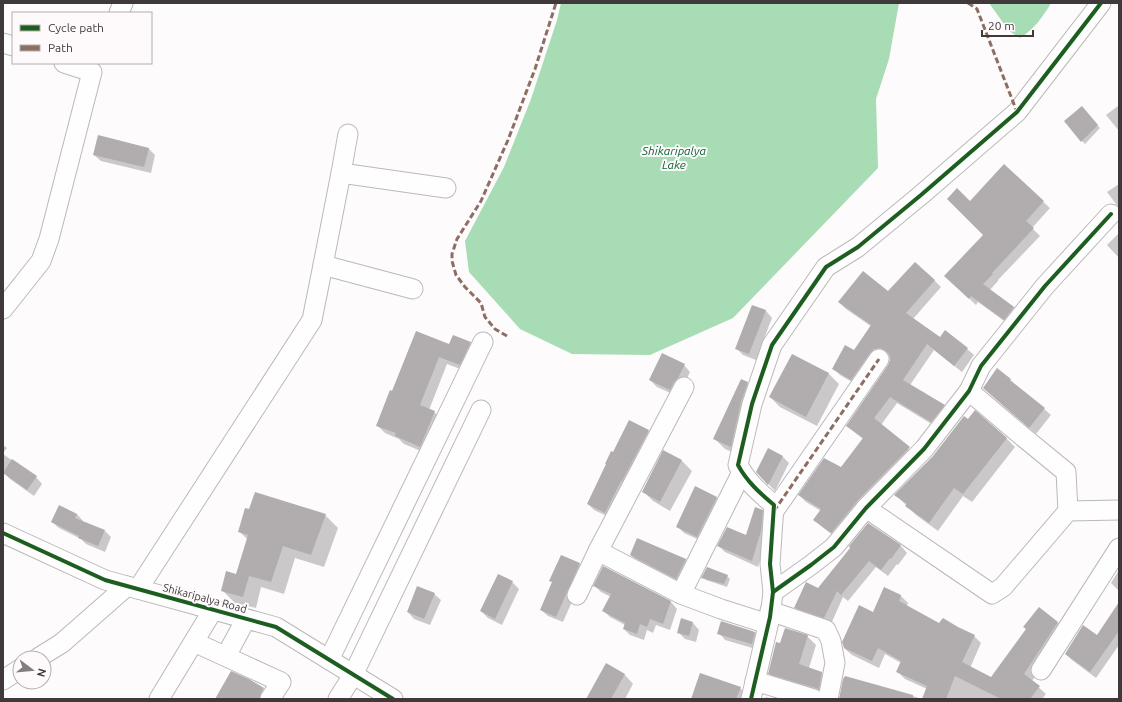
<svg xmlns="http://www.w3.org/2000/svg" width="1122" height="702" font-family="Ubuntu,sans-serif">
<rect width="100%" height="100%" fill="#fdfbfc"/>
<!-- water -->
<g fill="#a8dcb5">
<polygon points="561,3 899,3 889,59 876,99 878,168 733,318 650,355 572,354 520,329 469,272 465,241 504,167 531,99 557,20"/>
<path d="M989 3H1051C1043 17 1034 29 1020 38L1009 31Z"/>
</g>
<!-- shadow -->
<g fill="#0003">
<polygon points="1118,106 1119,107 1119,131 1106,115"/>
<polygon points="1084,110 1100,128 1085,144 1065,122"/>
<polygon points="148,148 155,155 151,173 101,161 94,155"/>
<polygon points="1004,166 1050,208 1032,228 1040,236 998,280 998,281 990,290 1014,307 1020,314 1011,326 978,302 976,305 946,276 985,235 970,202"/>
<polygon points="1119,184 1119,208 1107,192"/>
<polygon points="1119,233 1119,258 1107,245"/>
<polygon points="934,280 941,287 913,319 940,338 967,349 974,355 962,372 934,350 910,385 944,405 951,412 938,428 897,403 881,425 916,455 838,539 821,526 815,519 821,511 806,502 799,495 842,469 863,439 847,426 889,366 891,360 890,355 887,355 859,386 840,375 833,368 855,351 872,327 846,309 839,302 889,293"/>
<polygon points="752,306 766,311 772,318 756,360 743,355 736,348"/>
<polygon points="470,343 478,351 468,372 447,364 429,410 434,412 442,419 428,454 404,444 399,439 385,433 377,425 393,392 449,346"/>
<polygon points="793,355 829,374 839,384 817,426 780,407 770,397"/>
<polygon points="684,365 690,372 684,385 677,396 657,387 650,380"/>
<polygon points="997,369 1051,415 1036,434 984,388"/>
<polygon points="747,383 757,393 741,456 725,449 715,439"/>
<polygon points="649,431 654,436 611,518 594,510 588,504 614,453"/>
<polygon points="1006,438 1015,447 972,502 963,496 938,531 916,515 896,495"/>
<polygon points="3,445 7,448 3,453"/>
<polygon points="769,450 783,457 789,463 775,491 757,472"/>
<polygon points="664,452 682,461 692,471 670,511 653,501 643,491"/>
<polygon points="3,454 36,477 42,484 34,496 10,479 3,472"/>
<polygon points="695,488 717,498 723,504 704,542 684,533 677,526"/>
<polygon points="60,506 77,514 83,521 83,522 105,531 111,537 105,552 86,544 81,539 59,528 52,522"/>
<polygon points="762,511 769,517 767,538 758,567 725,552 719,546 747,536"/>
<polygon points="325,515 338,528 324,567 295,558 284,594 261,587 256,608 235,603 222,590 237,575 248,540 239,531"/>
<polygon points="868,524 901,546 907,553 898,565 897,564 888,576 876,567 848,601 843,597 831,624 802,614 795,607 818,589 852,548"/>
<polygon points="638,540 686,559 692,566 683,585 638,562 631,555"/>
<polygon points="579,564 586,570 563,622 548,616 541,610 553,582"/>
<polygon points="603,567 671,602 677,609 670,630 656,625 653,633 647,630 644,640 630,635 624,629 625,625 610,617 603,610 611,597 601,592 595,586"/>
<polygon points="1119,570 1119,591 1111,583"/>
<polygon points="727,576 730,579 727,587 706,580 703,577"/>
<polygon points="512,582 519,589 502,625 488,618 481,611"/>
<polygon points="884,589 901,596 908,603 907,606 940,625 974,636 981,643 970,668 991,678 1027,629 1039,608 1058,623 1065,630 1032,681 1046,694 1042,699 923,699 927,689 905,679 898,672 901,663 885,654 879,668 852,655 844,648 873,613"/>
<polygon points="434,594 441,600 430,625 414,619 408,612"/>
<polygon points="1119,604 1119,645 1096,678 1072,660 1066,654 1098,636"/>
<polygon points="682,620 693,623 699,630 696,642 685,639 678,632"/>
<polygon points="755,632 761,639 759,650 725,640 719,633"/>
<polygon points="807,636 816,645 809,668 822,673 830,681 827,697 778,682 769,673 781,644"/>
<polygon points="607,665 625,675 633,684 625,699 587,699"/>
<polygon points="845,677 923,699 840,699"/>
<polygon points="740,688 747,695 746,699 692,699"/>
<polygon points="263,689 273,699 216,699"/>
<polygon points="766,697 773,699 765,699"/>
</g>
<!-- building -->
<g fill="#b1adaf">
<polygon points="1082,106 1098,125 1081,142 1064,121"/>
<polygon points="98,135 149,148 144,167 93,155"/>
<polygon points="1004,164 1044,201 1026,221 1034,228 992,273 993,274 983,284 1014,307 1004,320 971,296 969,299 944,276 983,235 947,199 957,188 970,201"/>
<polygon points="915,262 935,280 906,313 940,337 945,330 968,348 954,366 927,344 903,380 945,405 931,422 890,397 874,418 910,447 858,500 831,533 813,520 821,509 798,495 824,458 841,467 863,438 846,426 888,365 890,360 889,354 885,350 880,348 874,349 870,353 851,380 832,369 845,345 854,350 871,325 838,302 863,271 888,291"/>
<polygon points="752,305 766,310 749,354 735,349"/>
<polygon points="416,331 449,344 453,335 471,342 460,365 439,357 420,405 435,411 420,447 395,436 396,433 376,426 390,390 392,391"/>
<polygon points="662,353 685,364 678,378 674,382 670,390 649,380"/>
<polygon points="792,354 829,373 806,417 769,397"/>
<polygon points="997,368 1011,379 1010,380 1045,408 1029,428 983,388"/>
<polygon points="741,379 748,382 741,402 731,447 713,439"/>
<polygon points="975,410 1007,438 963,494 954,488 929,523 905,506 907,504 894,495 933,456 964,416 968,419"/>
<polygon points="629,420 649,430 622,481 621,481 605,513 587,504 606,464 605,464 611,451 613,452"/>
<polygon points="768,448 783,456 768,485 756,472"/>
<polygon points="663,450 682,460 660,502 642,492"/>
<polygon points="12,459 37,476 27,490 3,473"/>
<polygon points="695,486 717,497 697,537 676,527"/>
<polygon points="255,492 326,514 311,555 283,546 271,582 249,576 243,597 221,591 226,571 236,574 248,535 238,532 245,508 249,509"/>
<polygon points="59,505 77,514 75,518 105,530 98,546 78,538 79,536 51,522"/>
<polygon points="755,507 763,510 761,531 752,561 717,546 727,527 746,535"/>
<polygon points="868,523 901,545 891,559 890,558 881,570 869,561 841,595 837,591 824,618 794,608 806,582 818,588 850,548 849,546"/>
<polygon points="637,538 686,559 676,579 630,555"/>
<polygon points="561,555 580,563 556,617 540,610 552,582 549,581"/>
<polygon points="603,566 671,601 663,624 650,619 647,627 640,624 637,634 623,629 625,623 602,611 611,594 593,586"/>
<polygon points="707,567 728,575 724,584 701,578"/>
<polygon points="498,574 513,581 495,619 480,611"/>
<polygon points="417,586 435,593 424,619 407,612"/>
<polygon points="884,587 901,595 899,601 939,623 943,618 958,627 975,635 962,662 991,677 1026,629 1023,627 1039,607 1058,622 1024,674 1040,686 1030,699 1001,699 955,676 946,699 922,699 927,686 896,672 901,661 878,648 872,661 844,648 842,642 859,605 873,612"/>
<polygon points="1119,602 1119,631 1090,672 1065,654 1083,625 1097,635"/>
<polygon points="681,618 693,622 689,636 677,633"/>
<polygon points="721,621 755,632 752,644 717,634"/>
<polygon points="785,628 808,635 799,664 822,672 819,689 768,674 776,642 780,643"/>
<polygon points="606,663 625,674 611,699 586,699"/>
<polygon points="231,671 249,679 264,688 261,693 259,699 215,699"/>
<polygon points="700,673 741,687 736,699 691,699"/>
<polygon points="845,676 913,695 913,699 839,699 843,679"/>
</g>
<g fill="none" stroke-linecap="round" stroke-linejoin="round">
<!-- minor casing -->
<g stroke="#bcb8ba" stroke-width="21">
<g id="minor">
<polyline points="119,13 123,3"/>
<polyline points="3,43 13,46"/>
<polyline points="341,173 348,134"/>
<polyline points="323,265 341,173 446,188"/>
<polyline points="3,309 41,261 49,239 92,72 64,63"/>
<polyline points="684,387 598,551 681,594 721,609 768,624"/>
<polyline points="969,391 1022,436 1066,472 1068,511"/>
<polyline points="866,508 992,594 1003,587 1068,511 1119,510"/>
<polyline points="774,511 879,359"/>
<polyline points="3,533 105,580 276,627 393,699"/>
<polyline points="138,589 312,320 323,265 413,289"/>
<polyline points="773,592 811,565 834,547 866,508 924,449 969,391 981,366 1045,286 1111,214"/>
<polyline points="681,594 742,472"/>
<polyline points="577,595 598,551"/>
<polyline points="770,611 826,630 831,641 835,663 828,699"/>
<polyline points="194,642 281,682 270,699"/>
<polyline points="226,656 246,619"/>
<polyline points="38,658 62,643 127,586"/>
<polyline points="329,660 483,342"/>
<polyline points="1041,670 1119,548"/>
<polyline points="3,680 20,669"/>
<polyline points="755,681 814,699"/>
<polyline points="159,699 213,610"/>
<polyline points="338,699 353,675 481,410"/>
<path d="M751 699 770 617 773 592 770 564 774 505C761 494 747 482 738 465L752 404 772 345 826 267 858 247 921 195 1017 112 1101 3"/>
</g>
</g>
<!-- minor -->
<use href="#minor" stroke="#fffeff" stroke-width="19"/>
<!-- quiet -->
<g stroke="#8d6e63" stroke-width="3" stroke-dasharray="6 3" stroke-linecap="butt">
<polyline points="968,3 977,9 1017,112"/>
<polyline points="507,336 495,329 485,317 481,303 465,287 456,275 452,261 452,254 457,239 481,201 508,140 535,69 556,3"/>
<polyline points="774,511 879,359"/>
</g>
<!-- cycleway casing -->
<g stroke="#fefafc" stroke-width="6">
<g id="cycleway">
<polyline points="3,533 105,580 276,627 393,699"/>
<polyline points="773,592 811,565 834,547 866,508 924,449 969,391 981,366 1045,286 1111,214"/>
<path d="M751 699 770 617 773 592 770 564 774 505C761 494 747 482 738 465L752 404 772 345 826 267 858 247 921 195 1017 112 1101 3"/>
</g>
</g>
<!-- cycleway -->
<use href="#cycleway" stroke="#1b5e20" stroke-width="4"/>
</g>
<g text-anchor="middle" dominant-baseline="central" stroke-width="4" stroke-linejoin="round" paint-order="stroke">
<!-- street labels -->
<g font-size="11" fill="#40393c" stroke="#fefafc">
<text transform="translate(205 598) rotate(15)">Shikaripalya Road</text>
</g>
<!-- water labels -->
<g font-size="12" font-style="italic" fill="#0e6431" stroke="#fefafc">
<text x="674" y="150">Shikaripalya<tspan x="674" dy="14">Lake</tspan></text>
</g>
</g>
<!-- border -->
<rect width="1122" height="702" fill="none" stroke="#40393c" stroke-width="8"/>
<!-- legend -->
<rect x="12" y="12" width="140" height="52" fill="#fefafc" stroke="#b2adaf"/>
<rect x="20" y="25" width="20" height="6" fill="#1b5e20" stroke="#b2adaf"/>
<text x="48" y="32" font-size="12" fill="#40393c">Cycle path</text>
<rect x="20" y="45" width="20" height="6" fill="#8d6e63" stroke="#b2adaf"/>
<text x="48" y="52" font-size="12" fill="#40393c">Path</text>
<!-- north arrow -->
<g transform="translate(32 670) rotate(106)"><circle r="19" fill="#fefafc" stroke="#b2adaf"/>
<path d="M0-3L7 15L0 10L-7 15Z" fill="#827d7f"/>
<text y="-6" font-size="11" font-weight="bold" text-anchor="middle" fill="#40393c">N</text>
</g>
<!-- scale -->
<path d="M982 30v6h51v-6" fill="none" stroke="#40393c" stroke-width="2"/>
<text x="988" y="30" font-size="12" fill="#40393c" stroke="#fefafc" stroke-width="3" paint-order="stroke">20 m</text>
</svg>
